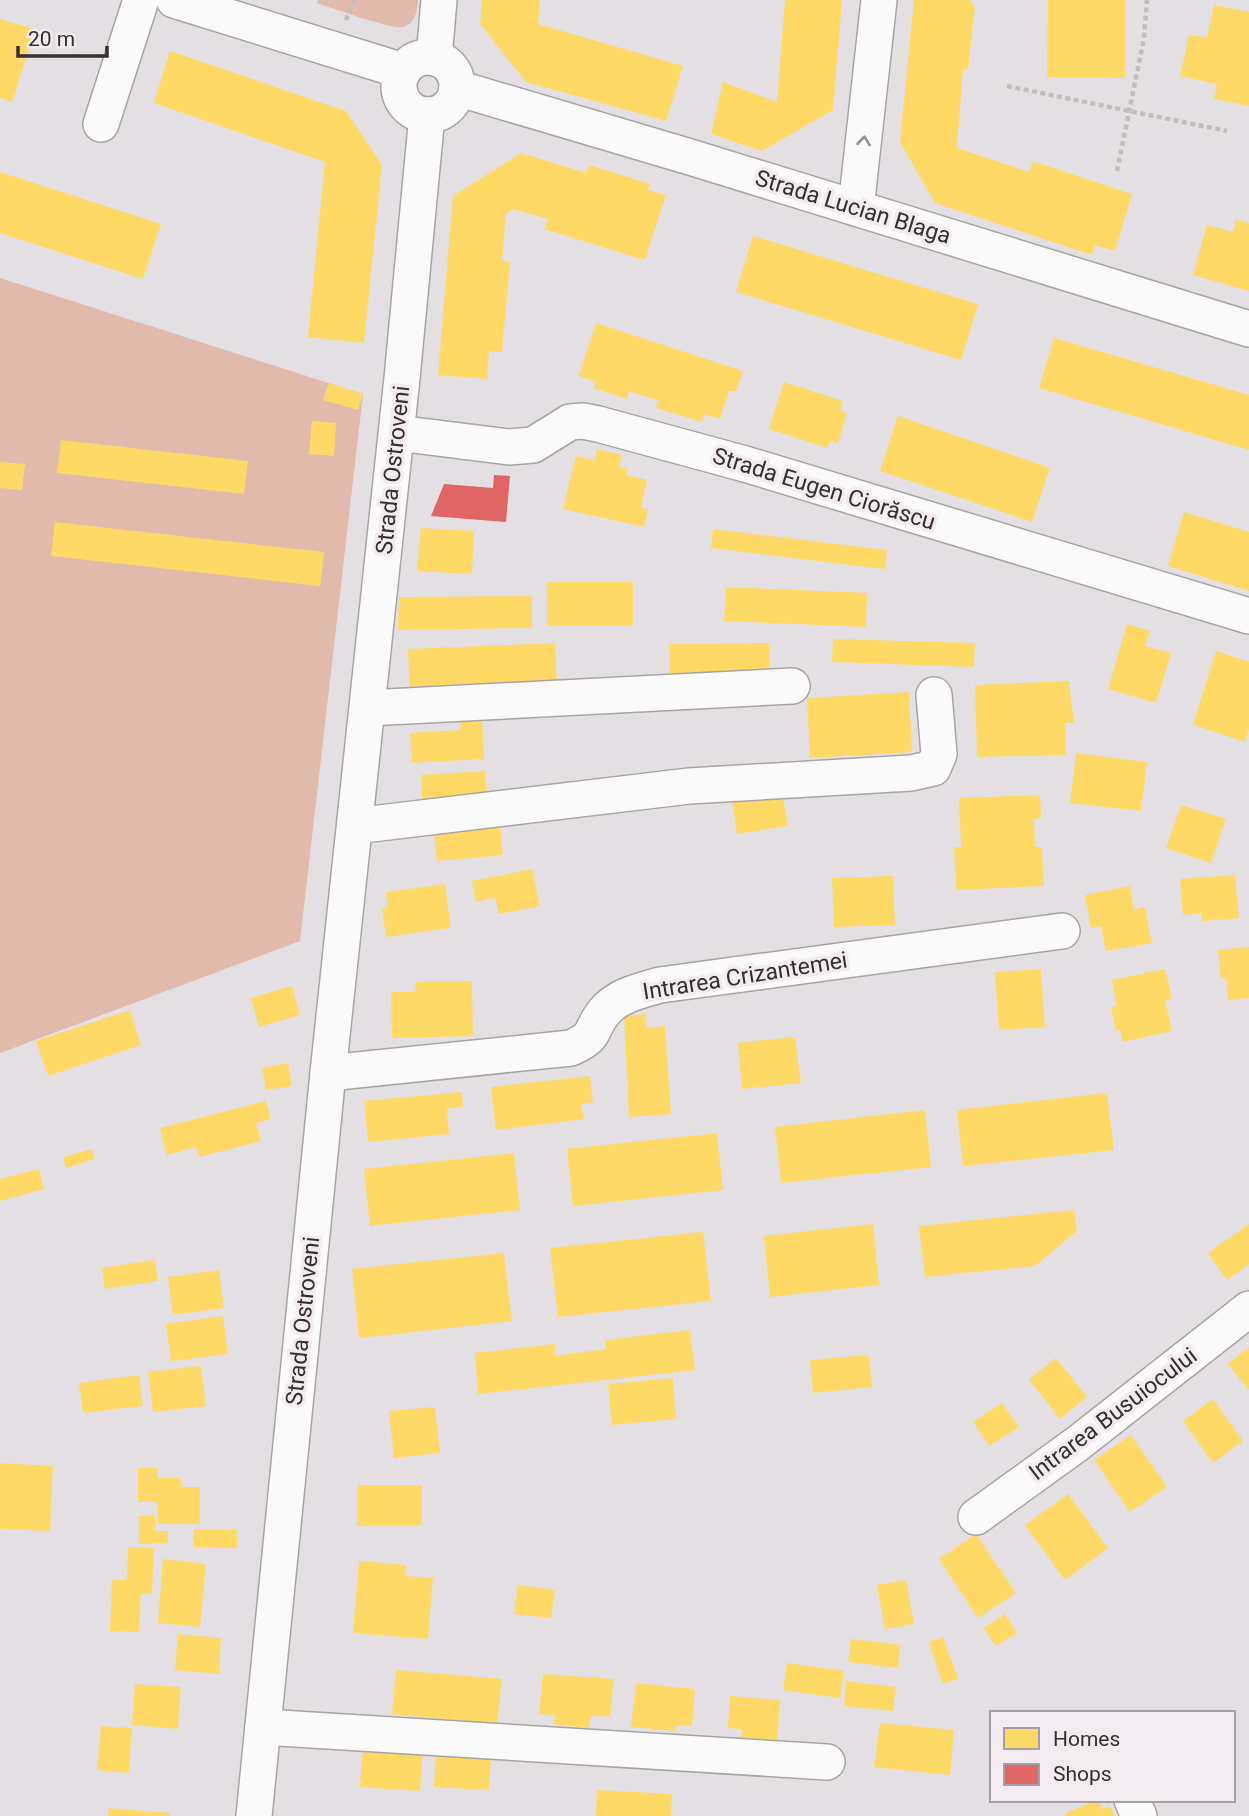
<svg xmlns="http://www.w3.org/2000/svg" width="1249" height="1816" font-family="Roboto,sans-serif">
<rect width="100%" height="100%" fill="#e4dfe2"/>
<!-- green -->
<g fill="#e2baac">
<path d="M318 0H418C417 11 416 23 403 27 392 30 333 8 317 3Z"/>
<polygon points="0,278 363,394 300,941 0,1053"/>
</g>
<!-- homes -->
<g fill="#ffd966">
<polygon points="482,0 540,0 538,24 683,66 666,121 526,82 480,24"/>
<polygon points="785,0 842,0 833,110 762,151 711,134 723,82 777,102"/>
<polygon points="914,0 970,0 975,7 968,69 963,69 957,148 1029,172 1033,161 1132,194 1115,251 1095,245 1092,255 935,203 900,142"/>
<polygon points="1048,0 1125,0 1125,78 1047,77"/>
<polygon points="1214,5 1249,12 1249,106 1214,99 1217,84 1180,76 1189,35 1207,38"/>
<polygon points="0,19 35,29 12,102 0,98"/>
<polygon points="170,51 346,111 382,165 364,343 308,337 325,162 154,103"/>
<polygon points="521,153 586,173 589,165 650,184 648,190 666,195 645,260 544,229 548,219 513,209 506,214 502,261 510,262 502,352 489,351 487,379 438,375 453,196"/>
<polygon points="0,172 161,224 143,279 0,233"/>
<polygon points="1236,220 1249,223 1249,291 1193,275 1207,225 1233,232"/>
<polygon points="753,236 978,304 961,360 736,292"/>
<polygon points="596,323 743,371 736,391 729,391 720,419 704,414 702,422 656,408 659,401 629,391 627,399 594,388 596,382 579,376"/>
<polygon points="1054,338 1249,395 1249,450 1039,388"/>
<polygon points="784,382 843,401 840,410 847,413 838,443 830,441 827,448 769,429"/>
<polygon points="329,383 363,394 358,410 323,400"/>
<polygon points="898,416 1050,468 1032,522 880,471"/>
<polygon points="312,421 336,423 334,456 309,454"/>
<polygon points="61,440 248,461 244,494 57,473"/>
<polygon points="597,449 622,455 619,467 628,469 626,475 647,480 641,508 648,509 644,527 563,509 576,456 595,460"/>
<polygon points="0,462 25,464 22,490 0,488"/>
<polygon points="1184,512 1249,532 1249,591 1168,566"/>
<polygon points="55,522 324,552 320,586 51,556"/>
<polygon points="421,528 474,531 472,574 417,571"/>
<polygon points="713,529 887,550 885,569 711,548"/>
<rect x="547" y="582" width="86" height="44"/>
<polygon points="726,587 867,593 866,627 724,621"/>
<polygon points="532,596 532,628 398,630 399,597"/>
<polygon points="1127,624 1150,631 1145,646 1171,653 1156,703 1108,689"/>
<polygon points="833,639 975,643 974,667 832,662"/>
<polygon points="555,643 557,688 410,694 408,649"/>
<polygon points="769,643 770,680 670,681 669,644"/>
<polygon points="1216,651 1249,662 1249,728 1245,742 1193,725"/>
<polygon points="1069,681 1074,723 1065,723 1066,755 977,757 975,685"/>
<polygon points="909,692 912,752 810,758 807,698"/>
<polygon points="482,718 484,759 412,763 410,733 461,730 460,720"/>
<polygon points="1076,753 1147,762 1141,811 1070,803"/>
<polygon points="485,771 488,806 423,810 421,775"/>
<polygon points="782,791 788,826 737,834 732,799"/>
<polygon points="1040,795 1041,818 1034,819 1035,847 1042,847 1044,886 956,890 954,847 961,847 959,798"/>
<polygon points="1181,805 1226,819 1211,863 1166,848"/>
<polygon points="500,825 503,855 437,861 434,831"/>
<polygon points="532,869 540,906 499,914 495,897 476,902 472,881"/>
<polygon points="1235,875 1239,918 1202,921 1202,913 1183,915 1180,879"/>
<polygon points="893,876 895,925 834,927 832,878"/>
<polygon points="445,884 451,928 386,937 382,908 388,907 386,892"/>
<polygon points="1130,886 1134,910 1145,907 1152,943 1106,951 1101,926 1091,928 1085,895"/>
<polygon points="1249,947 1249,998 1228,1000 1226,978 1221,978 1218,950"/>
<polygon points="1041,969 1045,1027 999,1030 995,972"/>
<polygon points="1165,969 1172,999 1165,1000 1172,1031 1123,1042 1120,1030 1116,1031 1111,1007 1117,1006 1112,980"/>
<polygon points="472,981 473,1036 392,1038 391,992 416,992 415,982"/>
<polygon points="292,986 300,1015 259,1027 251,998"/>
<polygon points="130,1010 141,1045 48,1076 36,1041"/>
<polygon points="646,1014 646,1028 665,1026 671,1114 629,1117 624,1016"/>
<polygon points="795,1037 801,1083 742,1089 738,1043"/>
<polygon points="288,1063 292,1086 266,1090 262,1068"/>
<polygon points="590,1076 593,1102 581,1104 584,1119 496,1130 491,1087"/>
<polygon points="462,1092 463,1107 447,1108 449,1134 368,1142 364,1101"/>
<polygon points="1107,1093 1114,1150 963,1166 957,1110"/>
<polygon points="266,1101 271,1119 256,1123 261,1141 199,1157 196,1147 167,1155 160,1128"/>
<polygon points="925,1110 931,1167 781,1183 775,1127"/>
<polygon points="717,1133 723,1190 573,1206 567,1149"/>
<polygon points="92,1149 95,1159 66,1168 63,1157"/>
<polygon points="514,1153 520,1210 370,1226 364,1169"/>
<polygon points="39,1169 44,1189 0,1201 0,1179"/>
<polygon points="1074,1210 1077,1231 1035,1266 925,1277 919,1226"/>
<polygon points="873,1224 879,1285 770,1297 764,1236"/>
<polygon points="1249,1224 1249,1264 1227,1280 1208,1253"/>
<polygon points="703,1232 711,1301 558,1317 550,1248"/>
<polygon points="504,1253 512,1321 359,1338 352,1269"/>
<polygon points="155,1260 158,1281 105,1289 102,1268"/>
<polygon points="219,1270 224,1308 173,1315 168,1277"/>
<polygon points="223,1316 228,1354 171,1361 166,1324"/>
<polygon points="690,1330 695,1370 478,1394 475,1353 555,1344 555,1356 606,1349 605,1340"/>
<polygon points="1249,1347 1249,1390 1228,1364"/>
<polygon points="869,1355 872,1387 813,1393 810,1360"/>
<polygon points="1056,1358 1087,1397 1060,1419 1029,1380"/>
<polygon points="201,1366 206,1406 153,1412 148,1372"/>
<polygon points="139,1375 143,1406 83,1413 79,1383"/>
<polygon points="673,1378 676,1419 612,1425 608,1384"/>
<polygon points="1213,1399 1243,1441 1213,1463 1183,1421"/>
<polygon points="1002,1403 1019,1427 989,1446 973,1422"/>
<polygon points="435,1407 440,1453 394,1458 389,1411"/>
<polygon points="1131,1435 1167,1487 1130,1512 1094,1460"/>
<polygon points="0,1463 53,1466 50,1531 0,1529"/>
<polygon points="138,1468 158,1468 158,1478 181,1478 181,1487 200,1487 200,1524 158,1524 157,1502 138,1502"/>
<polygon points="357,1485 422,1485 422,1525 357,1526"/>
<polygon points="1068,1494 1108,1548 1065,1580 1025,1525"/>
<polygon points="155,1515 155,1531 168,1531 168,1543 139,1544 139,1516"/>
<polygon points="194,1529 237,1530 237,1548 193,1547"/>
<polygon points="976,1534 1016,1593 978,1618 939,1559"/>
<polygon points="128,1547 154,1548 152,1594 141,1594 139,1632 110,1631 112,1580 127,1580"/>
<polygon points="163,1559 206,1564 200,1627 158,1623"/>
<polygon points="359,1561 406,1565 405,1576 433,1578 428,1639 353,1633"/>
<polygon points="906,1580 914,1624 885,1629 877,1585"/>
<polygon points="518,1585 555,1590 551,1618 514,1614"/>
<polygon points="1005,1614 1017,1633 996,1646 984,1628"/>
<polygon points="178,1634 221,1638 219,1674 175,1670"/>
<polygon points="943,1637 958,1679 943,1684 929,1642"/>
<polygon points="851,1639 900,1645 898,1668 848,1662"/>
<polygon points="787,1663 844,1671 840,1698 783,1690"/>
<polygon points="396,1670 502,1679 497,1724 392,1714"/>
<polygon points="543,1674 614,1679 610,1717 591,1715 589,1728 554,1725 555,1715 539,1714"/>
<polygon points="846,1681 896,1687 893,1711 844,1706"/>
<polygon points="636,1683 695,1689 692,1726 676,1725 676,1731 631,1727"/>
<polygon points="135,1684 181,1687 178,1729 132,1725"/>
<polygon points="730,1696 780,1700 777,1742 741,1739 742,1729 728,1728"/>
<polygon points="880,1723 954,1730 950,1775 874,1767"/>
<polygon points="101,1726 132,1728 129,1773 97,1770"/>
<polygon points="363,1746 423,1749 420,1791 360,1787"/>
<polygon points="436,1751 491,1754 489,1790 434,1787"/>
<polygon points="597,1790 672,1794 671,1816 596,1816"/>
<polygon points="1099,1800 1102,1809 1110,1806 1115,1816 1066,1816 1065,1813"/>
<polygon points="109,1808 170,1813 170,1816 108,1816"/>
</g>
<!-- shops -->
<polygon fill="#e06666" points="494,475 510,476 506,522 431,516 444,484 493,488"/>
<g fill="none" stroke-linecap="round" stroke-linejoin="round">
<!-- minor casing -->
<g stroke="#a8a4a6" stroke-width="38">
<g id="minor">
<polyline points="174,0 403,71"/>
<circle cx="428" cy="86" r="29"/>
<polyline points="434,58 439,0"/>
<polyline points="457,88 690,157 1249,329"/>
<polyline points="101,124 141,0"/>
<polyline points="856,208 879,0"/>
<polyline points="397,433 509,447 533,445 570,422 583,421 598,424 745,464 1249,616"/>
<polyline points="368,708 792,686"/>
<polyline points="355,826 689,786 911,773 933,768 939,754 934,695"/>
<path d="M328 1073 571 1048C599 1035 588 1032 604 1012 618 995 640 991 660 985L1062 931"/>
<polyline points="976,1517 1077,1444 1249,1309"/>
<polyline points="263,1727 827,1762"/>
<polyline points="1132,1800 1139,1816"/>
<polyline points="254,1816 328,1073 402,378 427,115"/>
</g>
</g>
<!-- path -->
<g stroke="#c0bfc0" stroke-width="4.5" stroke-dasharray="5 3.5" stroke-linecap="butt">
<polyline points="346,20 354,0"/>
<polyline points="1007,86 1227,131"/>
<polyline points="1117,171 1144,38 1147,0"/>
</g>
<!-- minor -->
<use href="#minor" stroke="#fbfafb" stroke-width="35"/>
</g>
<!-- one-way arrows -->
<defs><path id="oneway-chevron" d="M-2-3.5L2.5 0L-2 3.5" fill="none" stroke-width="1.6" stroke-linecap="round" stroke-linejoin="round" transform="scale(1.75)"/></defs>
<use stroke="#979596" href="#oneway-chevron" transform="translate(864 141) rotate(-84)"/>
<g text-anchor="middle" dominant-baseline="central" stroke-width="7" stroke-linejoin="round" paint-order="stroke">
<!-- street labels -->
<g font-size="23" fill="#333032" stroke="#f3ebf0">
<text transform="translate(853 207) rotate(17)">Strada Lucian Blaga</text>
<text transform="translate(393 470) rotate(-84)">Strada Ostroveni</text>
<text transform="translate(824 489) rotate(17)">Strada Eugen Ciorăscu</text>
<text transform="translate(745 976) rotate(-9)">Intrarea Crizantemei</text>
<text transform="translate(303 1321) rotate(-84)">Strada Ostroveni</text>
<text transform="translate(1113 1414) rotate(-37)">Intrarea Busuiocului</text>
</g>
</g>
<!-- legend -->
<rect x="990" y="1711" width="245" height="91" fill="#f3ebf0" stroke="#a6a0a4" stroke-width="2"/>
<rect x="1004" y="1728" width="35" height="21" fill="#ffd966" stroke="#a6a0a4" stroke-width="2"/>
<text x="1053" y="1746" font-size="21" fill="#333032">Homes</text>
<rect x="1004" y="1764" width="35" height="21" fill="#e06666" stroke="#a6a0a4" stroke-width="2"/>
<text x="1053" y="1781" font-size="21" fill="#333032">Shops</text>
<!-- scale -->
<path d="M18 46v10h89v-10" fill="none" stroke="#333032" stroke-width="3.5"/>
<text x="28" y="46" font-size="21" fill="#333032" stroke="#f3ebf0" stroke-width="5" paint-order="stroke">20 m</text>
</svg>
